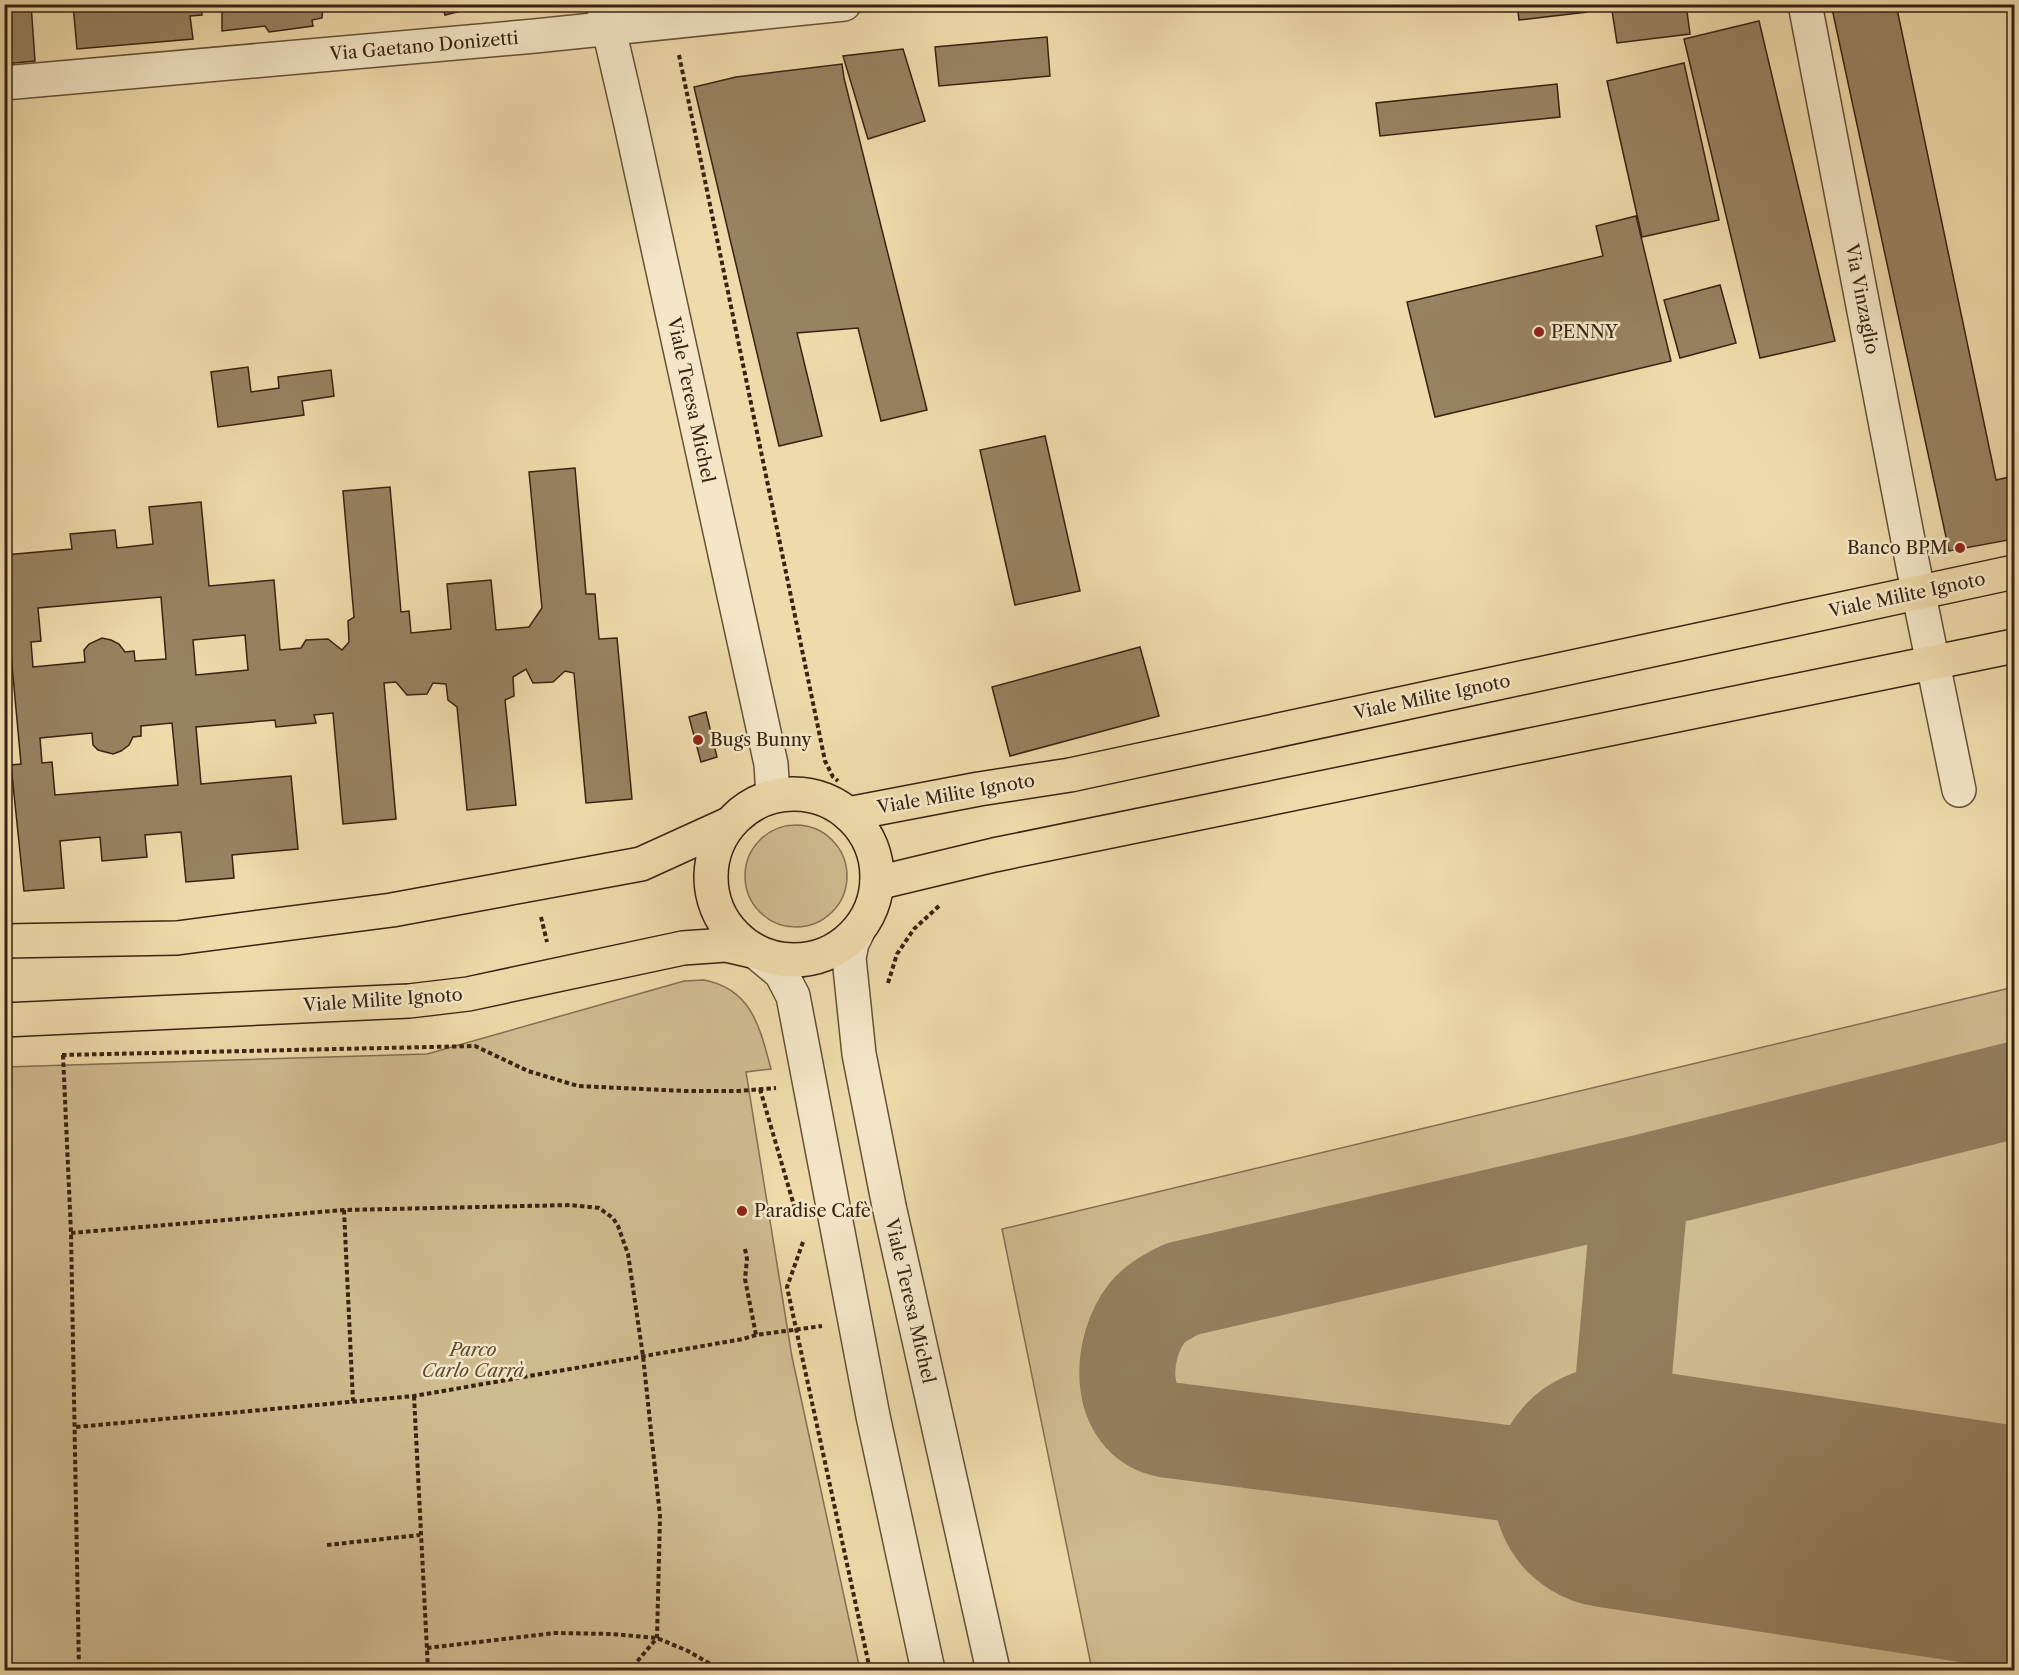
<svg xmlns="http://www.w3.org/2000/svg" width="2019" height="1675" font-family="'Libre Caslon Text',serif">
<rect width="100%" height="100%" fill="#eedaaa"/>
<filter id="stains"><feTurbulence type="fractalNoise" baseFrequency=".00333" numOctaves="4"/><feColorMatrix values="0 0 0 0 .2 0 0 0 0 .09 0 0 0 0 .02 0 0 0 .5 -.17"/></filter>
<radialGradient id="worn" r=".72"><stop offset=".6" stop-color="#630" stop-opacity="0"/><stop offset="1" stop-color="#630" stop-opacity=".3"/></radialGradient>
<!-- green -->
<g fill="#cfbb90" stroke="#846f51" stroke-width="1.5">
<circle cx="796" cy="876" r="51"/>
<path d="M704 980C752 989 760 1028 771 1069L746 1072 792 1357 860 1670H5V1067L427 1054 684 981Z"/>
<polygon points="2014,987 2014,1670 1092,1670 1002,1229"/>
</g>
<g fill="none" stroke-linecap="round" stroke-linejoin="round">
<!-- taxiway -->
<path stroke="#937e5e" stroke-width="96" d="M1641 1183 1614 1487 1169 1430C1115 1420 1120 1347 1147 1313 1156 1302 1170 1295 1182 1289L1641 1183 2014 1090"/>
<!-- runway -->
<polyline stroke="#937e5e" stroke-width="242" points="1614,1487 2014,1548"/>
</g>
<!-- building -->
<g fill="#978261" stroke="#382312" stroke-width="1.5" fill-rule="evenodd">
<polygon points="4,4 31,4 35,61 4,64"/>
<polygon points="81,4 201,4 202,15 190,16 193,39 77,49 73,5"/>
<polygon points="323,4 322,18 312,20 313,26 269,32 265,26 222,31 222,4"/>
<polygon points="442,4 488,4 445,15"/>
<polygon points="1517,4 1586,4 1587,12 1519,20"/>
<polygon points="1611,4 1686,4 1690,34 1617,43"/>
<polygon points="1831,4 1896,4 1996,480 2014,476 2014,539 1949,551"/>
<polygon points="1759,21 1835,341 1760,358 1684,39"/>
<polygon points="1047,37 1050,76 939,86 935,47"/>
<polygon points="903,49 925,121 868,139 843,56"/>
<polygon points="1684,63 1719,220 1642,237 1607,81"/>
<polygon points="842,64 844,78 927,410 881,421 858,328 797,333 822,436 779,446 694,87 736,77"/>
<polygon points="1557,84 1560,117 1380,136 1376,103"/>
<polygon points="1636,216 1671,361 1435,417 1407,302 1603,256 1596,226"/>
<polygon points="1720,285 1736,343 1680,358 1664,300"/>
<polygon points="248,367 251,392 279,388 278,377 331,370 334,396 302,401 304,415 218,427 211,372"/>
<polygon points="1045,436 1080,591 1015,605 980,450"/>
<path d="M575 468 586 594H595L599 639 617 638 632 799 586 803 574 673 565 671 553 682 533 683 526 669 513 677 514 696 505 700 516 805 467 810 457 707 448 700 446 684 433 683 427 694 407 695 396 682 384 683 396 819 343 824 333 713 314 715 316 723 276 727 275 720 196 727 201 784 291 776 298 849 232 855 234 878 186 882 181 832 145 835 147 857 102 861 100 837 60 841 64 888 24 891 11 765 21 764 10 643H4V555L72 549 70 534 115 530 117 548 153 544 149 507 201 502 209 586 274 580 280 650 301 648 306 640 328 639 342 650 349 642 348 621 354 617 343 491 390 487 401 612 409 611 411 633 451 629 447 584 491 580 496 630 529 627 542 608 529 472ZM161 597 166 659 135 661 134 651 125 652 119 644 111 640 102 638 89 644 84 650 85 662 33 667 31 642 41 641 38 608ZM245 635 248 670 196 675 193 640ZM172 723 178 785 55 795 52 762 42 763 40 738 92 733 93 745 98 750 113 754 121 751 129 745 133 737 141 736V726Z"/>
<polygon points="1140,647 1159,716 1010,756 992,687"/>
<polygon points="706,712 717,757 701,762 689,717"/>
</g>
<g fill="none" stroke-linecap="round" stroke-linejoin="round">
<!-- minor casing -->
<g stroke="#665138" stroke-width="36">
<g id="minor">
<polyline points="603,4 630,120 771,764 773,796"/>
<polyline points="1805,4 1913,566 1959,790"/>
<polyline points="4,83 535,36 844,4"/>
<polyline points="858,931 852,943 849,958 859,1054 889,1206 993,1670"/>
<polyline points="756,952 781,973 793,996 873,1416 928,1670"/>
</g>
</g>
<!-- major casing -->
<g stroke="#382312" stroke-width="36">
<g id="major">
<circle cx="794" cy="877" r="83"/>
<polyline points="848,814 979,789 1070,775 2014,572"/>
<polyline points="877,883 994,855 2014,646"/>
<polyline points="4,941 177,938 392,910 641,864 729,824"/>
<polyline points="4,1020 409,1001 468,994 683,948 726,945 756,952"/>
</g>
</g>
<!-- path -->
<g stroke="#382312" stroke-width="4" stroke-dasharray="4.5 3" stroke-linecap="butt">
<polyline points="679,55 825,761 833,777 838,781"/>
<polyline points="541,917 547,942"/>
<polyline points="888,983 897,954 914,929 939,906"/>
<polyline points="62,1055 475,1046 528,1071 578,1086 685,1091 738,1091 776,1088"/>
<polyline points="63,1055 71,1233 79,1670"/>
<polyline points="760,1089 795,1209"/>
<polyline points="344,1210 353,1401"/>
<polyline points="71,1233 344,1210 571,1205 599,1208 613,1218 618,1226 628,1254 643,1356 660,1516 657,1638 630,1670"/>
<polyline points="803,1242 787,1287 870,1670"/>
<polyline points="745,1249 747,1259 745,1279 756,1335"/>
<polyline points="414,1396 428,1670"/>
<polyline points="76,1427 414,1396 743,1339 756,1335 822,1326"/>
<polyline points="327,1545 420,1535"/>
<polyline points="427,1648 555,1633 612,1634 657,1638 688,1651 721,1670"/>
</g>
<!-- minor -->
<use href="#minor" stroke="#f4e7c8" stroke-width="33"/>
<!-- major -->
<use href="#major" stroke="#eedaaa" stroke-width="33"/>
</g>
<!-- markers -->
<g fill="#8f2418" stroke="#f4e7c8" stroke-width="2">
<circle cx="1539" cy="332" r="6"/>
<circle cx="1960" cy="548" r="6"/>
<circle cx="698" cy="740" r="6"/>
<circle cx="742" cy="1211" r="6"/>
</g>
<g text-anchor="middle" dominant-baseline="central" stroke-width="5" stroke-linejoin="round" paint-order="stroke">
<!-- street labels -->
<g font-size="18" fill="#382312" stroke="#f4e7c8">
<text transform="translate(424 46) rotate(-5)">Via Gaetano Donizetti</text>
<text transform="translate(1862 299) rotate(79)">Via Vinzaglio</text>
<text transform="translate(691 400) rotate(78)">Viale Teresa Michel</text>
<text transform="translate(1907 595) rotate(-12)">Viale Milite Ignoto</text>
<text transform="translate(1432 697) rotate(-12)">Viale Milite Ignoto</text>
<text transform="translate(956 794) rotate(-10)">Viale Milite Ignoto</text>
<text transform="translate(383 1000) rotate(-4)">Viale Milite Ignoto</text>
<text transform="translate(910 1301) rotate(77)">Viale Teresa Michel</text>
</g>
<!-- poi labels -->
<g font-size="18" fill="#382312" stroke="#f4e7c8" text-anchor="start">
<text x="1551" y="332">PENNY</text>
<text x="1948" y="548" text-anchor="end">Banco BPM</text>
<text x="710" y="740">Bugs Bunny</text>
<text x="754" y="1211">Paradise Cafè</text>
</g>
<!-- park labels -->
<g font-size="18" font-style="italic" fill="#5e4932" stroke="#f4e7c8">
<text x="473" y="1350">Parco<tspan x="473" dy="21">Carlo Carrà</tspan></text>
</g>
</g>
<!-- margin -->
<rect width="2019" height="1675" fill="none" stroke="#eedaaa" stroke-width="24"/>
<rect x="6" y="6" width="2007" height="1663" fill="none" stroke="#382312" stroke-width="3"/>
<rect x="12" y="12" width="1995" height="1651" fill="none" stroke="#382312" stroke-width="1.5"/>
<rect width="100%" height="100%" filter="url(#stains)"/>
<rect width="100%" height="100%" fill="url(#worn)"/>
</svg>
